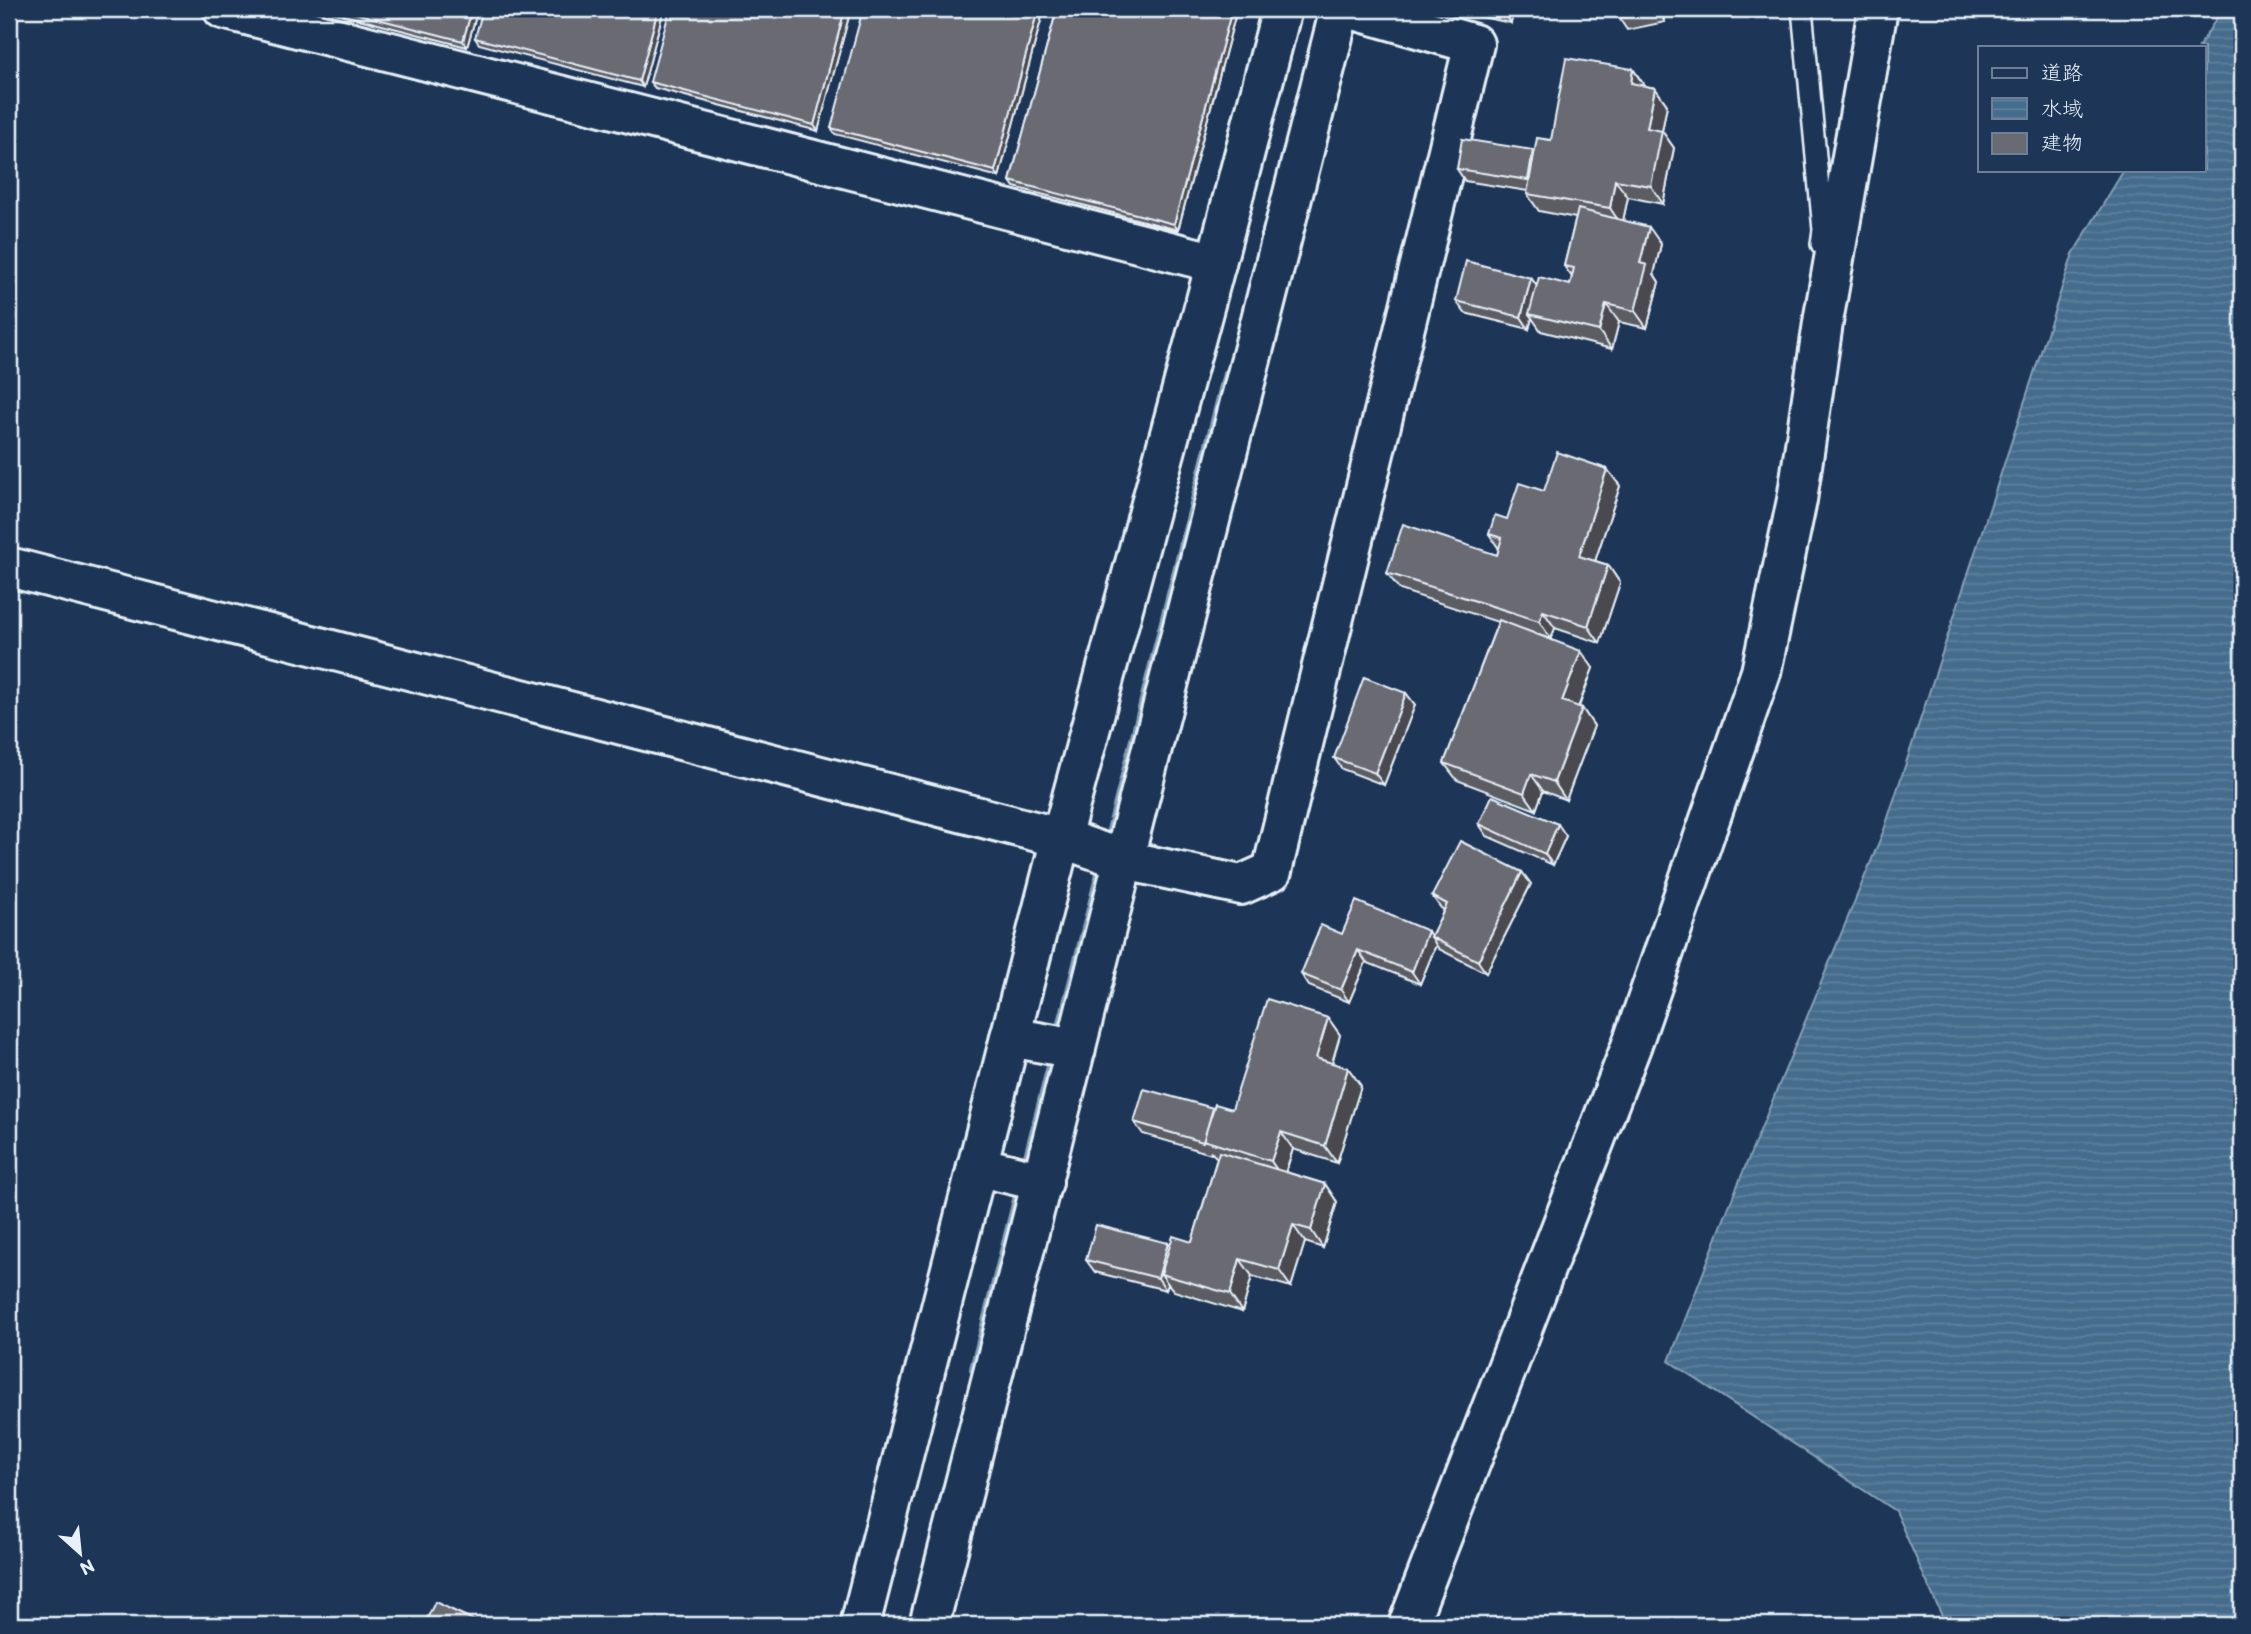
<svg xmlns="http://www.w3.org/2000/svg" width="2251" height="1634" font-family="Itim,'Klee One',sans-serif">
<defs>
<pattern id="water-rules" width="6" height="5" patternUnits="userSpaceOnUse" patternTransform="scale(1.75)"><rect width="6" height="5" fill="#446c8c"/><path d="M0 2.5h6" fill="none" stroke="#5f819d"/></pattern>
</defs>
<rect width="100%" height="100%" fill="#1d3557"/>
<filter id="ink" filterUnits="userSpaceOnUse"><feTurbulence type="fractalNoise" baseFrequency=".0143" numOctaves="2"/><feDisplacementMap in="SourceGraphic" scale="14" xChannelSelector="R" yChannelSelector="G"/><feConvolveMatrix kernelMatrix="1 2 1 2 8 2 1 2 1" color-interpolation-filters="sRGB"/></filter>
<g filter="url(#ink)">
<!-- water -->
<polygon fill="url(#water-rules)" stroke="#86a1b7" stroke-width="2" points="2222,9 2242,9 2242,1625 1946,1625 1895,1511 1669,1361 1729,1206 1884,830 2073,254 2124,170 2204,170 2204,47 2199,47"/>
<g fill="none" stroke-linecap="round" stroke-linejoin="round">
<!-- stream -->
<polyline stroke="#86a1b7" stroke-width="10" points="974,1369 1227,374"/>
<!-- service casing -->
<g stroke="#e8f1f8" stroke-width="24">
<polyline id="service" points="1802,9 1823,230 1821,244"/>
</g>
<!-- minor casing -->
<g stroke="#e8f1f8" stroke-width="44">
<g id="minor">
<polyline points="223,9 1216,263"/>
<polyline points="9,567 1061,838 1124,860 1241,885 1272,871 1474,44 1351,9"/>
<polyline points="1010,1037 1076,1049"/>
<polyline points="977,1166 1043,1182"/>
<polyline points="929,1625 1340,9"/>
<polyline points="1408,1625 1632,1044 1761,672 1797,500 1824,316 1878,9"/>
</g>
</g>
<!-- tertiary casing -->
<g stroke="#e8f1f8" stroke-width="44">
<polyline id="tertiary" points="860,1625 1061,838 1216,263 1282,9"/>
</g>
<!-- service -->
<use href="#service" stroke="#1d3557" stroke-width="19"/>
<!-- minor -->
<use href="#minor" stroke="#1d3557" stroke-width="38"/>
<!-- tertiary -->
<use href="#tertiary" stroke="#1d3557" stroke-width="38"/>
</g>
<!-- wall -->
<g fill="#5b5b63" stroke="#e8f1f8" stroke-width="2">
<polygon points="320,9 478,9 467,47"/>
<polygon points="664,9 643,87 479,44 475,38"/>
<polygon points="851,9 818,131 655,88 650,82"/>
<polygon points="1044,9 999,177 835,134 831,128"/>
<polygon points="1057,9 1237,9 1178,230 1014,187 1010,181"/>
<polygon points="1425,9 1458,9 1455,17"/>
<polygon points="1472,9 1514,9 1511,23 1477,16"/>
<polygon points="1663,9 1665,22 1627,30 1619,18"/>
<polygon points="1633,69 1645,86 1655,88 1667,105 1662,131 1674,148 1663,204 1628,197 1623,220 1661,244 1654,274 1659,282 1647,328 1619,322 1612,349 1541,331 1532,318 1529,329 1465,313 1456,301 1531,278 1537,286 1570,285 1572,277 1564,266 1576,218 1539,211 1527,194 1528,191 1465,181 1457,169 1534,152 1551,140"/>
<polygon points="1607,469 1620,486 1595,561 1608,565 1620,583 1600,643 1555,628 1551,639 1538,635 1593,668 1579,707 1582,708 1594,726 1566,800 1543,791 1536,810 1457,780 1444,763 1498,622 1400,590 1387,573 1497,555 1499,549 1489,534 1507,519"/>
<polygon points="1406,693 1415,705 1384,785 1342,769 1334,758"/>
<polygon points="1479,824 1566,836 1553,865 1487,836"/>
<polygon points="1522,872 1531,884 1486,973 1439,949 1436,945 1420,984 1366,962 1349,1002 1309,986 1301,974 1342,934 1431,936 1444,910 1441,908 1432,896"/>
<polygon points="1328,1018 1340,1035 1332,1063 1348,1068 1361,1086 1337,1163 1293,1149 1286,1172 1325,1184 1337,1202 1323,1248 1305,1242 1291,1287 1252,1276 1242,1312 1174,1291 1168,1284 1166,1290 1095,1272 1086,1260 1168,1243 1170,1246 1192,1242 1217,1158 1211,1152 1211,1154 1143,1134 1134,1122 1213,1108 1232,1109"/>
</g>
<!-- shaded-wall -->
<g fill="#4a4a50" stroke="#e8f1f8" stroke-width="2">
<polygon points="472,9 478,9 467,47 463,41"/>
<polygon points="658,9 664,9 643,87 639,81"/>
<polygon points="845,9 851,9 818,131 814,125"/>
<polygon points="1038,9 1044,9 999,177 995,171"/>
<polygon points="1232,9 1237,9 1178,230 1174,224"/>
<polygon points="1450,9 1458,9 1455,17"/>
<polygon points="1503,9 1514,9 1511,23 1503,11"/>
<polygon points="1657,9 1663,9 1665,22"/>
<polygon points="1633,69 1645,87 1631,83"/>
<polygon points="1655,88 1667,105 1662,131 1674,148 1663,204 1651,186 1647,128"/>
<polygon points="1615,180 1628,197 1622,226 1610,208"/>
<polygon points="1649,227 1661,244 1654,274 1659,282 1647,328 1635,311 1640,263"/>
<polygon points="1531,278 1539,289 1529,314 1532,318 1529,329 1521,317"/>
<polygon points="1606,304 1619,322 1612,349 1599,331"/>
<polygon points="1607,469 1620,486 1591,573 1579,556"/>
<polygon points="1608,565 1620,583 1600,643 1588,626"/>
<polygon points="1543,611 1555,628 1551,639 1539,621"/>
<polygon points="1581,651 1593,668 1574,718 1562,701"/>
<polygon points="1406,693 1415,705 1384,785 1375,773"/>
<polygon points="1582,708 1594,726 1566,800 1554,782"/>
<polygon points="1531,774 1543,791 1536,810 1524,793"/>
<polygon points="1558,824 1566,836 1553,865 1545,854"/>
<polygon points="1522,872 1531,884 1486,973 1478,961"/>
<polygon points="1428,931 1436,945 1420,984 1412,972"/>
<polygon points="1358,950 1366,962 1349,1002 1341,990"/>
<polygon points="1328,1018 1340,1035 1328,1076 1316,1058"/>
<polygon points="1348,1068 1361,1086 1337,1163 1325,1146"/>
<polygon points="1281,1132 1293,1149 1283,1179 1271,1161"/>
<polygon points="1325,1184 1337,1202 1323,1248 1311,1230"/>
<polygon points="1293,1225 1305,1242 1291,1287 1279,1270"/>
<polygon points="1168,1243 1176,1255 1161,1274 1168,1284 1166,1290 1158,1278"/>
<polygon points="1240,1259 1252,1276 1242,1312 1230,1294"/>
</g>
<!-- building -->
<g fill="#6a6a73" stroke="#e8f1f8" stroke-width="2">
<polygon points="339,9 472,9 463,41"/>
<polygon points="483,9 658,9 639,81 475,38"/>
<polygon points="670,9 845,9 814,125 650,82"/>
<polygon points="863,9 1038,9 995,171 831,128"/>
<polygon points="1057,9 1232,9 1174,224 1010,181"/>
<polygon points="1617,9 1657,9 1657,10 1619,18"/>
<polygon points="1566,58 1633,69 1631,83 1655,88 1647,128 1662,131 1651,186 1615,180 1610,208 1527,194 1537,138 1551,140"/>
<polygon points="1462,139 1533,150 1528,180 1457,169"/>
<polygon points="1578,209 1649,227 1640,263 1647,265 1635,311 1606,304 1599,331 1529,314 1539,277 1570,285 1574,268 1564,266"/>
<polygon points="1466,261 1531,278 1521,317 1456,301"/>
<polygon points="1557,452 1607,469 1579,556 1608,565 1588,626 1543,611 1539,621 1387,573 1403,524 1497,555 1502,538 1489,534 1495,515 1507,519 1519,483 1544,491"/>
<polygon points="1499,620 1581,651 1562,701 1582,708 1554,782 1531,774 1524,793 1444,763"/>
<polygon points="1364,677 1406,693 1375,773 1334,758"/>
<polygon points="1492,796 1558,824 1545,854 1479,824"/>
<polygon points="1460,841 1522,872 1478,961 1431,937 1447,904 1432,896"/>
<polygon points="1356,901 1428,931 1412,972 1358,950 1341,990 1301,974 1321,925 1342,934"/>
<polygon points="1267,999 1328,1018 1316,1058 1348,1068 1325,1146 1281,1132 1271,1161 1203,1140 1215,1104 1232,1109"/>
<polygon points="1144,1089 1213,1108 1203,1142 1134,1122"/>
<polygon points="1219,1152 1325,1184 1311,1230 1293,1225 1279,1270 1240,1259 1230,1294 1161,1274 1173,1236 1192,1242"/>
<polygon points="1096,1225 1168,1243 1158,1278 1086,1260"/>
<polygon points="435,1602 484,1625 424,1625"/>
</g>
</g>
<!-- margin -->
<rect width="2251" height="1634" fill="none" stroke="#1d3557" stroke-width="35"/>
<rect x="18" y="18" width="2216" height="1599" fill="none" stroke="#e8f1f8" stroke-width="2.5" filter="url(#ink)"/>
<!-- legend -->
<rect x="1978" y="46" width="228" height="126" fill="#1d3557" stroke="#6e8097" stroke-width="2"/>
<rect x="1992" y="68" width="35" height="10" fill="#1d3557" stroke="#6e8097" stroke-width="2"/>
<text x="2041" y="80" font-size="21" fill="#e8f1f8">道路</text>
<rect x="1992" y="98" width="35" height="21" fill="url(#water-rules)" stroke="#6e8097" stroke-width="2"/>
<text x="2041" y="116" font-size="21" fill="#e8f1f8">水域</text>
<rect x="1992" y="133" width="35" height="21" fill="#6a6a73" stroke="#6e8097" stroke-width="2"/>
<text x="2041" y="150" font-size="21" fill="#e8f1f8">建物</text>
<!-- north arrow -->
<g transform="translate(80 1553) rotate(153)" stroke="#1d3557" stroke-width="5" paint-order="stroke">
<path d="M0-5L12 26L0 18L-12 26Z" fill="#e8f1f8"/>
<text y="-10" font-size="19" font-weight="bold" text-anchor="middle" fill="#e8f1f8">N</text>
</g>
</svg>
